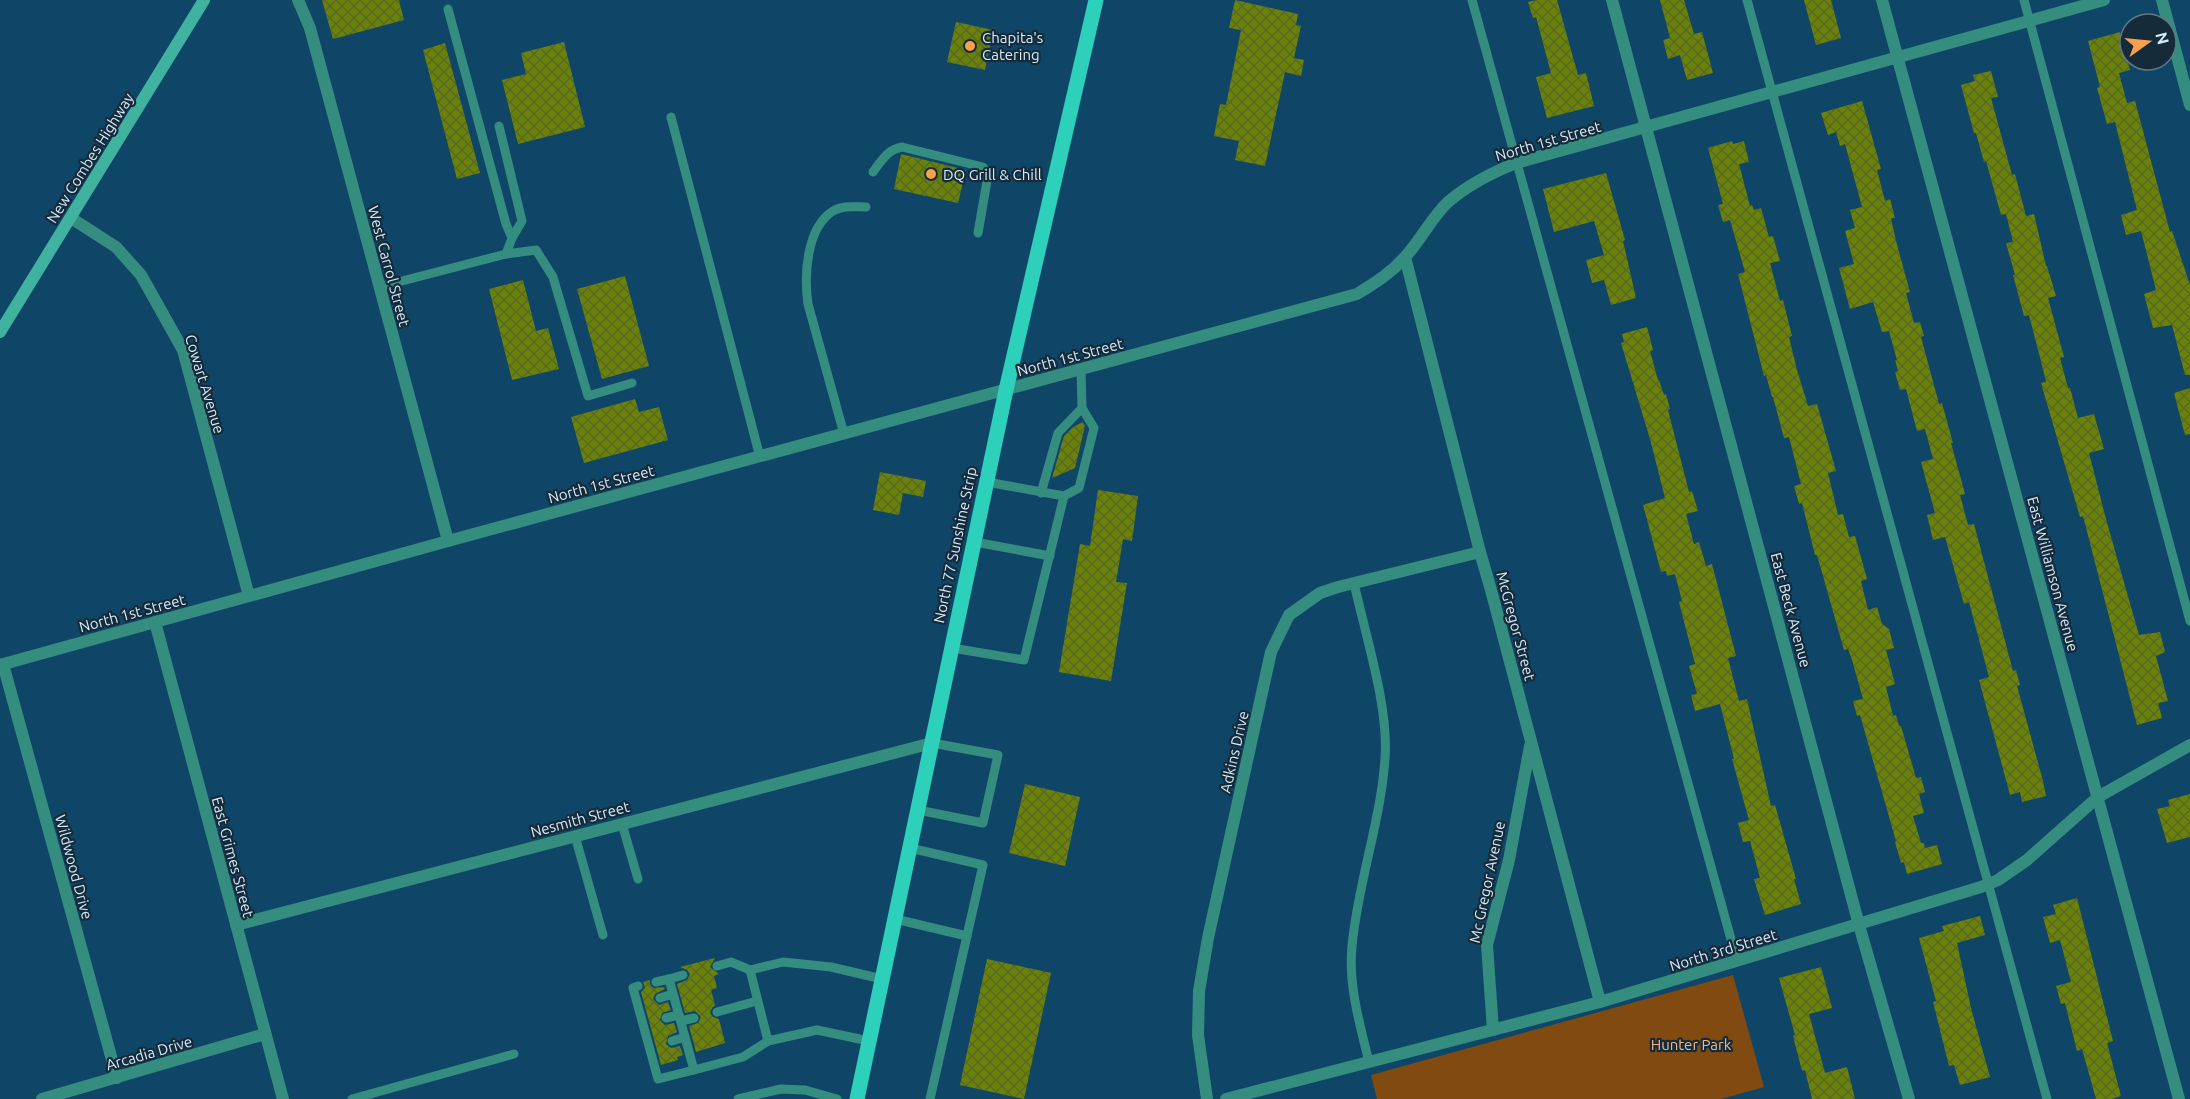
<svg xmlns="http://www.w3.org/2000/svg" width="2190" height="1099" font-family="Ubuntu,sans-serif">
<defs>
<pattern id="building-cross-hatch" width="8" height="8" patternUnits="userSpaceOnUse" patternTransform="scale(1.5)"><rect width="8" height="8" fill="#6a810a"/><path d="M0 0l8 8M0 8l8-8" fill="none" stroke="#596924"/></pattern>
</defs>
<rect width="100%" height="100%" fill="#0f4668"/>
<!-- green -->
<polygon fill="#804a11" points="1733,975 1764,1087 1721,1099 1377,1099 1371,1075"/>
<!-- building -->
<g fill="url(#building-cross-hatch)">
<polygon points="322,0 399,0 404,20 333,39"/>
<polygon points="1235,0 1298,14 1296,25 1301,26 1294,58 1304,60 1301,76 1285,72 1265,166 1235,160 1239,141 1214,136 1220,104 1226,105 1241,30 1229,28"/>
<polygon points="1536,0 1557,0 1578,75 1586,73 1594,106 1547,118 1536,77 1551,73 1536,17 1533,18 1528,2"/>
<polygon points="1660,0 1684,0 1694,34 1702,32 1713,73 1687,80 1680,55 1668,59 1663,40 1670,38"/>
<polygon points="1804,0 1831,0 1841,38 1816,45"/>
<polygon points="956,22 993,30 985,70 947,62"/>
<polygon points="2120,32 2130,70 2119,73 2127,103 2135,101 2170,232 2172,231 2190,285 2190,375 2185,375 2172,325 2153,328 2144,294 2156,290 2141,231 2126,235 2121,215 2137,210 2115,122 2107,124 2097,88 2100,87 2088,41"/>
<polygon points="564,42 585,127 518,144 502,80 526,74 521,53"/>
<polygon points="445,43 480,173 457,179 423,50"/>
<polygon points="1991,71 1998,97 1991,98 2012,175 2015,174 2026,216 2034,214 2046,266 2047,266 2056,296 2048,298 2064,357 2060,358 2068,388 2070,388 2078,418 2094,414 2104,449 2089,453 2106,519 2139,635 2160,632 2165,652 2156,656 2168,701 2158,703 2162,718 2137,725 2083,516 2080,517 2041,383 2046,382 2044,373 2029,315 2024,316 2013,275 2015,275 2006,243 2013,242 2006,214 2001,215 1986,161 1984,162 1976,133 1974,133 1961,85 1975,81 1973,75"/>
<polygon points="1862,101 1881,169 1877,170 1885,201 1890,199 1895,218 1891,218 1896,241 1910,292 1906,293 1914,323 1920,322 1924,336 1921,337 1939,404 1942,403 1953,443 1951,443 1965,494 1960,495 1968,525 1974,524 2013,671 2016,670 2020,685 2017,686 2043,781 2046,796 2022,802 2020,792 2010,795 1979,680 1989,677 1969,602 1964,604 1945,537 1933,540 1927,515 1935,513 1921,462 1933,459 1925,429 1917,431 1906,389 1900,390 1895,372 1898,371 1895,360 1897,360 1889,331 1882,332 1873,302 1850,309 1839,268 1854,264 1845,231 1855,228 1850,210 1862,207 1845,144 1840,146 1836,132 1828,135 1821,113"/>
<polygon points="1732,141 1733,144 1744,141 1749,162 1739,164 1750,206 1752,205 1754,210 1761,208 1769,237 1773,236 1780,261 1770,263 1780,301 1783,300 1792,336 1789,337 1797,370 1808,406 1817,404 1836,471 1828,473 1838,515 1843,514 1849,537 1855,536 1867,579 1861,581 1868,610 1877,607 1882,624 1889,629 1894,648 1886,650 1895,684 1886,687 1893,716 1896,715 1899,726 1901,726 1916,778 1921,777 1925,792 1919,794 1924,813 1913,816 1921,843 1924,843 1925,848 1937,845 1942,864 1907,874 1904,862 1901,863 1895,842 1896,841 1860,715 1857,716 1853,701 1863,699 1852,660 1848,649 1844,650 1817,555 1815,555 1802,503 1799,504 1794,486 1801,484 1789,437 1784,438 1773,397 1772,397 1766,375 1764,376 1738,274 1745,272 1730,220 1723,222 1718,205 1723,204 1708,148"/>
<polygon points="901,154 966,170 958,203 894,189"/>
<polygon points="1606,173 1625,240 1623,241 1636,298 1611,305 1604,280 1592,283 1586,260 1604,255 1594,221 1554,232 1543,189"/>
<polygon points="625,276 649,366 602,379 577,289"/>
<polygon points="523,280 536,331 548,328 559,369 512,380 489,289"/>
<polygon points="1647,327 1653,350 1650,351 1658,380 1659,380 1664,395 1666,394 1670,409 1668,410 1689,492 1692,491 1698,511 1686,514 1694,544 1699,542 1706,566 1712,564 1736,656 1728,658 1739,701 1747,699 1771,806 1775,805 1796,879 1794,879 1801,904 1765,915 1754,879 1760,878 1750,841 1743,842 1738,823 1749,820 1732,759 1734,759 1720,704 1695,711 1691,695 1697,694 1689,666 1695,664 1679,602 1682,601 1675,574 1667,576 1666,571 1661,572 1643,505 1665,498 1650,439 1621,343 1624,342 1622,334"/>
<polygon points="2190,388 2190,434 2185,435 2174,393"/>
<polygon points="635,399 639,412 659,407 668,440 584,463 571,417"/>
<polygon points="1083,422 1085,426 1075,468 1052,478 1064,436 1073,427"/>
<polygon points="880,472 926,481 923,497 903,493 899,515 873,510"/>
<polygon points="1098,490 1138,496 1132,541 1123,539 1116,582 1127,583 1111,681 1059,672 1080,544 1090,546"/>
<polygon points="1025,784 1080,797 1065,866 1009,853"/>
<polygon points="2190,794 2190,837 2167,843 2157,809 2170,806 2168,800"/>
<polygon points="2077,898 2113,1041 2107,1043 2121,1096 2111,1099 2096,1099 2082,1049 2077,1051 2065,1003 2061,1004 2056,986 2071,982 2060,940 2050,943 2043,917 2056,914 2053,905"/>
<polygon points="1980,916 1985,935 1957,943 1971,1008 1990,1077 1960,1085 1954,1065 1949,1066 1933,1002 1936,1001 1919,938 1944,931 1942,926"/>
<polygon points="715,958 710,967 719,974 714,976 717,988 711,990 715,1005 712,1008 710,1013 713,1017 719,1019 725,1043 696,1052 689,1026 698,1023 701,1017 695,1011 685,1013 677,984 687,980 690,974 687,970 680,967"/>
<polygon points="987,959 1051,973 1024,1099 960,1085"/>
<polygon points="1821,967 1832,1008 1809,1014 1825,1073 1847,1067 1855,1099 1812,1099 1805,1070 1802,1071 1793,1036 1795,1035 1779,978"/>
<polygon points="650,980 650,984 653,988 664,987 665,989 655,994 653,999 659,1005 668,1002 671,1010 662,1013 660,1020 665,1025 674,1023 677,1032 668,1036 666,1044 671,1048 680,1046 683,1055 677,1057 678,1060 661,1065 641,992 645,988 643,982"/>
</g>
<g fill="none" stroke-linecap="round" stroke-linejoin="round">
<!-- lane -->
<g stroke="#358d7f" stroke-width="9">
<polyline points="1472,0 1737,961"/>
<polyline points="1747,0 2047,1099"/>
<polyline points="2024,0 2190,621"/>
<polyline points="448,9 506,224 512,238 506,254"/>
<polyline points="671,117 760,457"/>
<polyline points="499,126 522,221 512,238"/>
<path d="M873 172C882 160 887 150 902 147L983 167 987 173V181L978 233"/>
<polyline points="379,287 506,254 536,250 553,277 588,396 632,383"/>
<path d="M844 434 808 304C804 276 806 228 833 211 843 205 855 207 866 207"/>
<polyline points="987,482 1064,496 1079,488 1094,428 1082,408 1081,369"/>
<polyline points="1041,493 1058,433 1082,408"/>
<polyline points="975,542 1050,556"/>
<path d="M1354 583C1365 634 1389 707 1385 758 1381 821 1358 882 1352 946 1348 985 1360 1025 1369 1062"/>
<polyline points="952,648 1024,660 1064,496"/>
<polyline points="918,810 983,823 998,755 932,743"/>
<polyline points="622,824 638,879"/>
<polyline points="575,836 603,935"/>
<polyline points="910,848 983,865 930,1099"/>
<polyline points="895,919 967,936"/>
<polyline points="717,966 731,962 750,970"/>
<polyline points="669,979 683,975"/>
<polyline points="656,982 669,979 694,1070 743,1057 768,1041"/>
<polyline points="638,986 633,988 658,1079 694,1070"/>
<polyline points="660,998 673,994"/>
<polyline points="717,1012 757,1001"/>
<polyline points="666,1018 679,1015"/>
<polyline points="681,1021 694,1018"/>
<polyline points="672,1041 685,1037"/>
<polyline points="869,1041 817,1030 768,1041 750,970 783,962 831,967 882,979"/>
<polyline points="352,1099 514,1054"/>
<polyline points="738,1099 781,1089 805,1090 837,1099"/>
</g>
<!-- street -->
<g stroke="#358d7f" stroke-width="12">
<polyline points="298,0 310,28 448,541"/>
<polyline points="1612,0 1859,925 1909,1099"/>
<polyline points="1882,0 2179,1099"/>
<polyline points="2162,0 2190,105"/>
<polyline points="71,218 116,247 141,275 183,350 249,596"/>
<polyline points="1405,257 1480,552 1491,590 1600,1002"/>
<polyline points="155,622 283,1099"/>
<polyline points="3,664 117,1078"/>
<path d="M0 665 448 541 1357 294C1375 283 1391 273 1405 257 1421 240 1431 218 1448 202 1469 184 1491 173 1516 163L2104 0"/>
<polyline points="236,925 932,743"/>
<polyline points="1493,1030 1487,945 1509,860 1530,746"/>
<polyline points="42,1099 265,1034"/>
<polyline points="1207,1099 1198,1035 1199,991 1208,938 1271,652 1289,615 1320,593 1338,587 1480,552"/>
<polyline points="1226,1099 1600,1002 1981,887 1998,880 2027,860 2098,797 2190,745"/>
</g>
<!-- secondary -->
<polyline stroke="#40b2a0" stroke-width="12" points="0,332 204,0"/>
<!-- primary -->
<polyline stroke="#2dd0ba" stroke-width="15" points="857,1099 1006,390 1096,0"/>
</g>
<!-- markers -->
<g fill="#f9a04c" stroke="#152b3a" stroke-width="2">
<circle cx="970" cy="46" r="6"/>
<circle cx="931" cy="174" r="6"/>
</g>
<g text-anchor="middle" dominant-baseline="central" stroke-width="4.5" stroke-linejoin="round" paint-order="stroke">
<!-- poi labels -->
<g font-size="15" fill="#d5eafa" stroke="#152b3a" text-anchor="start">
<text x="982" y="37">Chapita's<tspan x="982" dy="17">Catering</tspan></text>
<text x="943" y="174">DQ Grill &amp; Chill</text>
</g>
<!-- street labels -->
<g font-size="15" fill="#d5eafa" stroke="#152b3a">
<text transform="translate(1548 141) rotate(-16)">North 1st Street</text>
<text transform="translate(90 158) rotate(-58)">New Combes Highway</text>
<text transform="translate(389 266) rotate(75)">West Carrol Street</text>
<text transform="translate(1070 357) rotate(-15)">North 1st Street</text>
<text transform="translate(205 384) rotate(73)">Cowart Avenue</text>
<text transform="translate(601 484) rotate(-15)">North 1st Street</text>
<text transform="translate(955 545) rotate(-78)">North 77 Sunshine Strip</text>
<text transform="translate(2053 574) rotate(75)">East Williamson Avenue</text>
<text transform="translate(1791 610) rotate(75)">East Beck Avenue</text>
<text transform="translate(132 613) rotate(-15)">North 1st Street</text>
<text transform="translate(1516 626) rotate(75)">McGregor Street</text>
<text transform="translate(1234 752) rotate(-77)">Adkins Drive</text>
<text transform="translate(580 819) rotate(-15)">Nesmith Street</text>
<text transform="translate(233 857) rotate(75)">East Grimes Street</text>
<text transform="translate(74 867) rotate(75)">Wildwood Drive</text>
<text transform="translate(1487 882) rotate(-78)">Mc Gregor Avenue</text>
<text transform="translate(1723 950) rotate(-17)">North 3rd Street</text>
<text transform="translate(149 1053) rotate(-16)">Arcadia Drive</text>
</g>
<!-- park labels -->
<g font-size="15" fill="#f5b884" stroke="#152b3a">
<text x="1691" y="1044">Hunter Park</text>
</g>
</g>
<!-- north arrow -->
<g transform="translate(2148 42) rotate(75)"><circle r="28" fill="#152b3a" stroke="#627787" stroke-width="1.5"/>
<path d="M0-4.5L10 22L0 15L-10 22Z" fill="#f9a04c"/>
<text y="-9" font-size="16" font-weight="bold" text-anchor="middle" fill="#d5eafa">N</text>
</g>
</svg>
